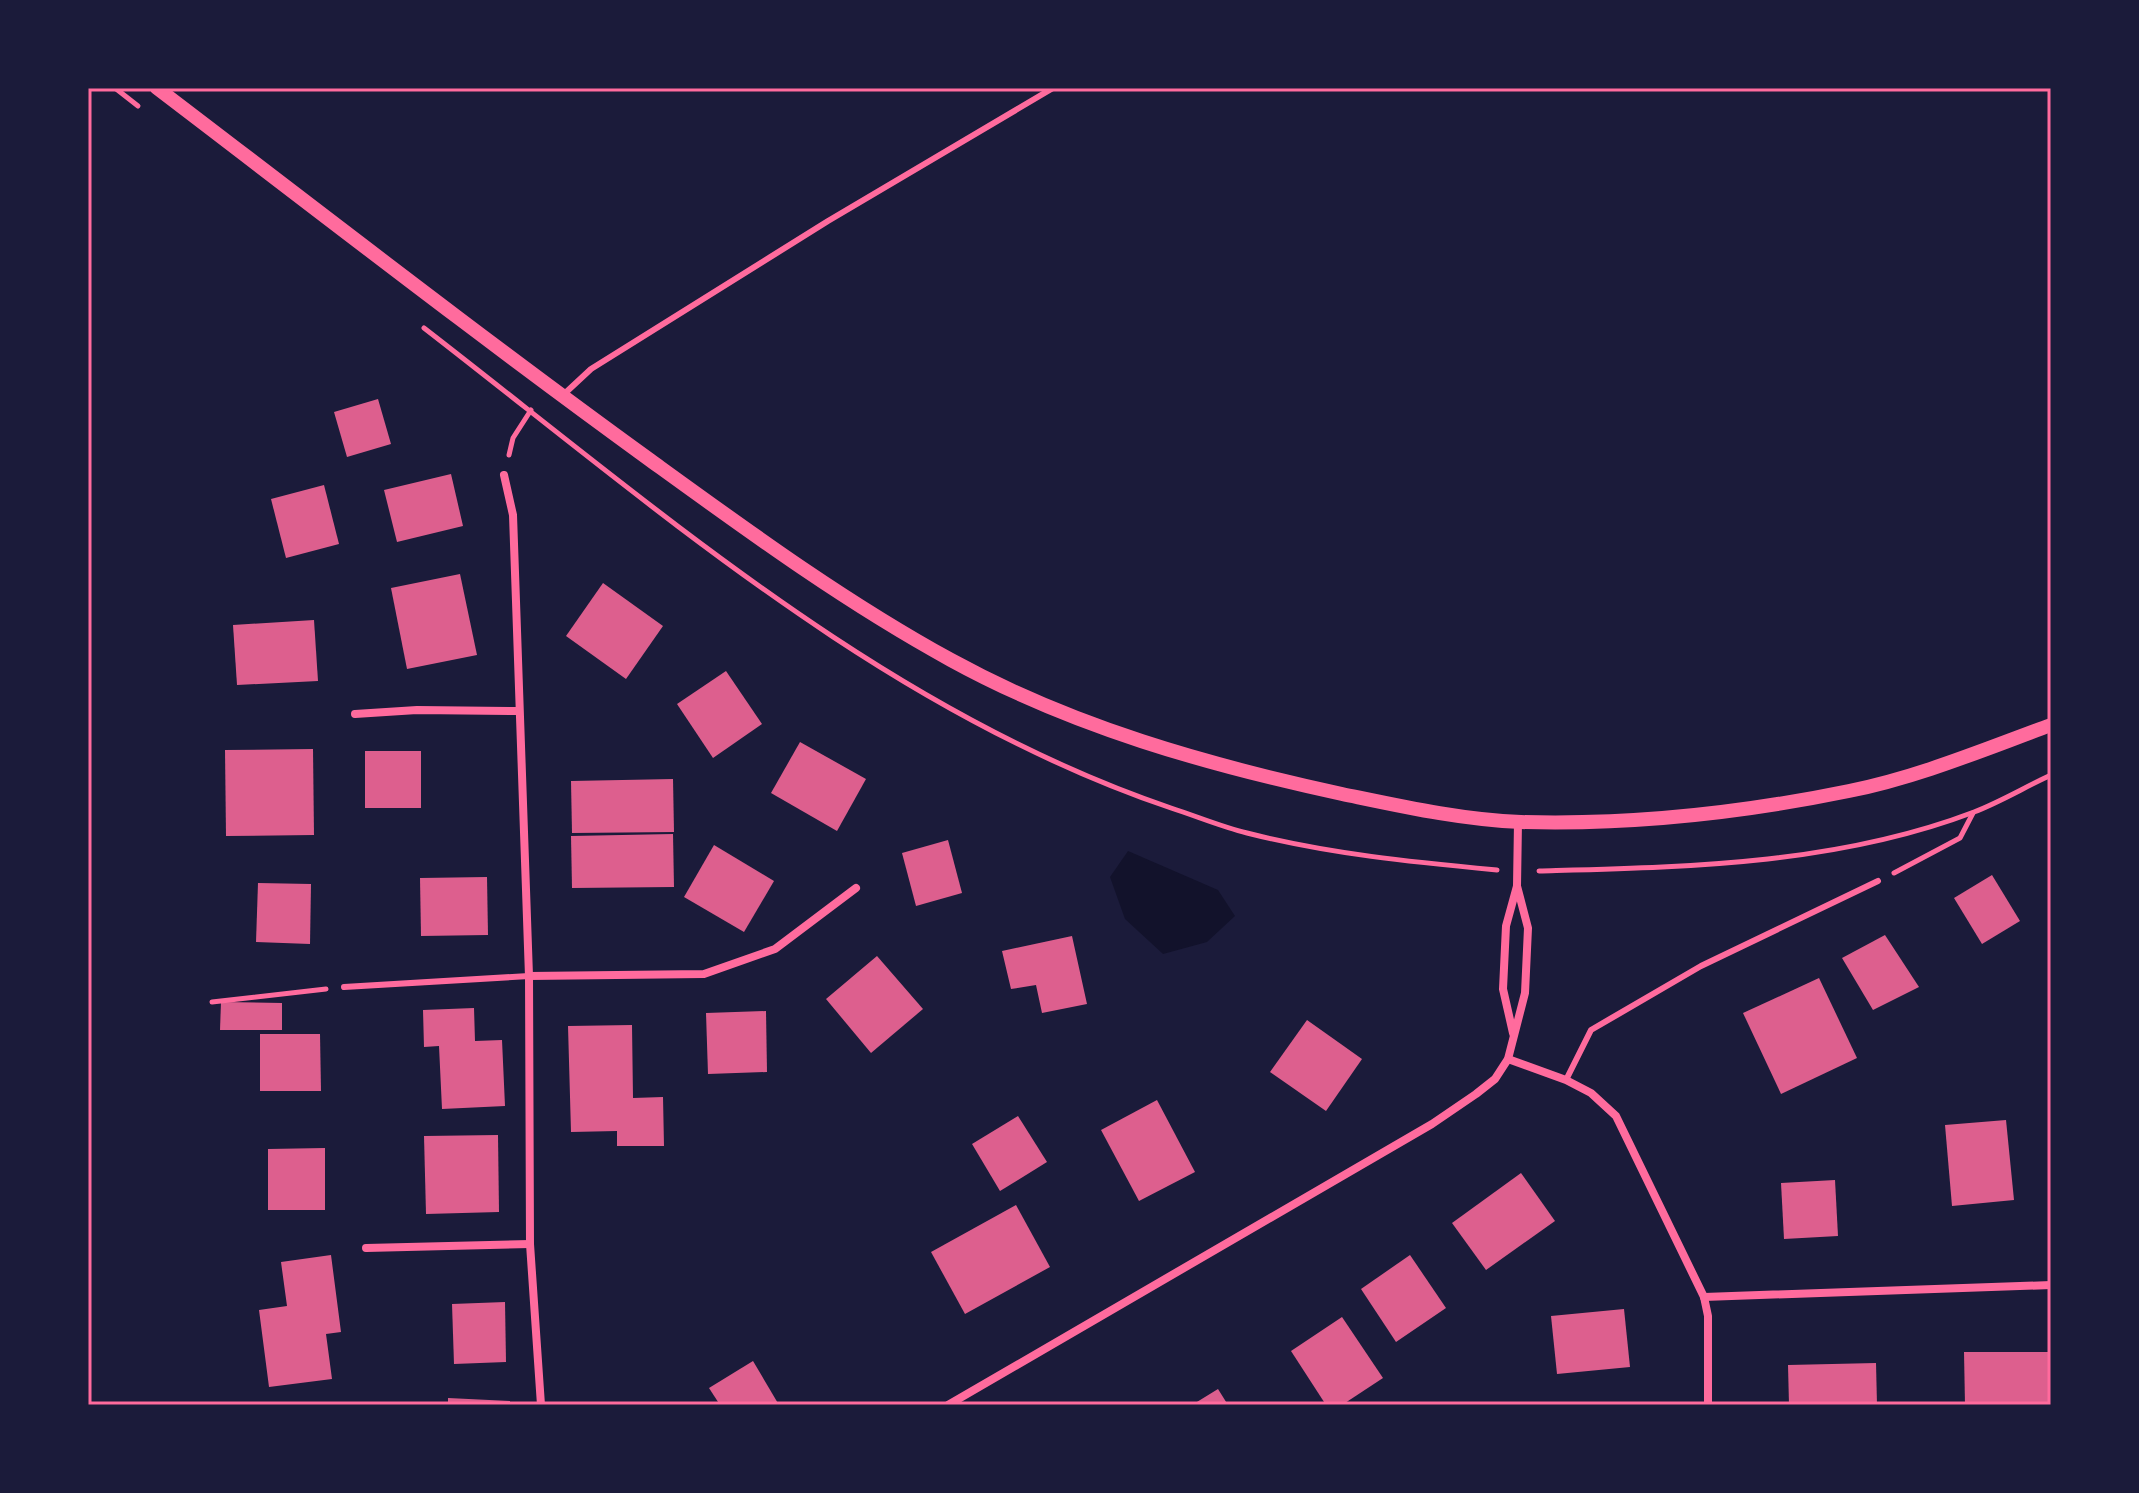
<svg xmlns="http://www.w3.org/2000/svg" width="2139" height="1493" font-family="Montserrat,sans-serif">
<rect width="100%" height="100%" fill="#1b1b3a"/>
<!-- water -->
<polygon fill="#12122b" points="1128,851 1218,890 1235,916 1207,942 1163,954 1125,919 1110,877"/>
<!-- building -->
<g fill="#dd5f8e">
<polygon points="378,399 391,444 347,457 334,412"/>
<polygon points="451,474 463,526 397,542 384,490"/>
<polygon points="324,485 339,544 286,558 271,499"/>
<polygon points="460,574 477,655 407,669 391,588"/>
<polygon points="603,583 663,626 626,679 566,636"/>
<polygon points="314,620 318,681 237,685 233,625"/>
<polygon points="726,671 762,724 713,758 677,704"/>
<polygon points="800,742 866,779 837,831 771,793"/>
<polygon points="313,749 314,835 226,836 225,750"/>
<rect x="365" y="751" width="56" height="57"/>
<polygon points="673,779 674,832 572,833 571,781"/>
<polygon points="673,834 674,887 572,888 571,836"/>
<polygon points="948,840 962,893 916,906 902,853"/>
<polygon points="714,845 774,881 744,932 684,897"/>
<polygon points="1992,875 2020,921 1982,944 1954,898"/>
<polygon points="487,877 488,935 421,936 420,878"/>
<polygon points="258,883 311,884 310,944 256,942"/>
<polygon points="1885,935 1919,987 1873,1010 1842,958"/>
<polygon points="1072,936 1087,1004 1042,1013 1036,985 1011,989 1002,951"/>
<polygon points="877,956 923,1009 871,1053 826,999"/>
<polygon points="1819,978 1857,1058 1781,1094 1743,1013"/>
<polygon points="221,1002 282,1003 282,1030 220,1030"/>
<polygon points="474,1008 475,1041 502,1040 505,1106 442,1109 439,1046 424,1047 423,1010"/>
<polygon points="766,1011 767,1072 708,1074 706,1013"/>
<polygon points="1307,1020 1362,1059 1326,1111 1270,1072"/>
<polygon points="632,1025 633,1098 663,1097 664,1146 617,1146 617,1131 571,1132 568,1026"/>
<polygon points="260,1034 320,1034 321,1091 260,1091"/>
<polygon points="1157,1100 1195,1172 1139,1201 1101,1130"/>
<polygon points="1018,1116 1047,1162 1000,1191 972,1144"/>
<polygon points="2006,1120 2014,1200 1952,1206 1945,1125"/>
<polygon points="498,1135 499,1212 426,1214 424,1136"/>
<polygon points="325,1148 325,1210 268,1210 268,1149"/>
<polygon points="1521,1173 1555,1221 1486,1270 1452,1223"/>
<polygon points="1835,1180 1838,1236 1784,1239 1781,1183"/>
<polygon points="1016,1205 1050,1267 965,1314 931,1252"/>
<polygon points="331,1255 341,1332 326,1334 332,1379 269,1387 259,1310 287,1306 281,1262"/>
<polygon points="1410,1255 1446,1308 1396,1342 1361,1289"/>
<polygon points="505,1302 506,1362 454,1364 452,1304"/>
<polygon points="1624,1309 1630,1367 1557,1374 1551,1316"/>
<polygon points="1342,1317 1383,1378 1342,1405 1326,1405 1291,1351"/>
<polygon points="1964,1352 2050,1352 2051,1405 1965,1405"/>
<polygon points="753,1361 779,1405 720,1405 709,1388"/>
<polygon points="1876,1363 1877,1405 1789,1405 1788,1365"/>
<polygon points="1218,1389 1228,1405 1192,1405"/>
<polygon points="448,1398 510,1401 510,1405 448,1405"/>
</g>
<g fill="none" stroke-linecap="round" stroke-linejoin="round">
<!-- path -->
<g stroke="#ff6b9d" stroke-width="5">
<polyline points="115,88 138,106"/>
<path d="M424 328C658 509 887 712 1171 808 1196 816 1222 827 1247 833 1330 854 1412 862 1497 870"/>
<polyline points="509,455 513,438 531,410"/>
<path d="M1539 871C1685 867 1835 865 1974 812 2000 802 2025 787 2051 775"/>
<polyline points="1894,873 1960,838 1973,813"/>
<polyline points="212,1002 326,989"/>
</g>
<!-- service -->
<g stroke="#ff6b9d" stroke-width="6">
<polyline points="562,396 591,369 828,221 1053,88"/>
<polyline points="344,987 529,976"/>
<polyline points="1566,1080 1591,1030 1701,966 1878,881"/>
</g>
<!-- minor -->
<g stroke="#ff6b9d" stroke-width="8">
<polyline points="504,475 513,515 529,976 530,1244 541,1405"/>
<polyline points="355,714 417,710 519,711"/>
<polyline points="529,976 704,974 775,949 856,888"/>
<polyline points="1513,1033 1503,989 1506,926 1517,886 1518,822"/>
<polyline points="1508,1059 1566,1080 1591,1093 1616,1116 1704,1297 1708,1316 1708,1405"/>
<polyline points="366,1248 530,1244"/>
<polyline points="1704,1297 2051,1285"/>
<polyline points="948,1405 1432,1124 1476,1094 1495,1079 1508,1059 1525,993 1528,928 1517,886"/>
</g>
<!-- tertiary -->
<path stroke="#ff6b9d" stroke-width="14" d="M157 88C321 213 483 339 650 460 748 531 845 602 951 660 1073 727 1208 765 1342 794 1400 806 1462 820 1521 822 1630 825 1742 813 1849 791 1919 777 1985 749 2051 725"/>
</g>
<!-- border -->
<rect width="2139" height="1493" fill="none" stroke="#1b1b3a" stroke-width="180"/>
<rect x="90" y="90" width="1959" height="1313" fill="none" stroke="#ff6b9d" stroke-width="3"/>
</svg>
